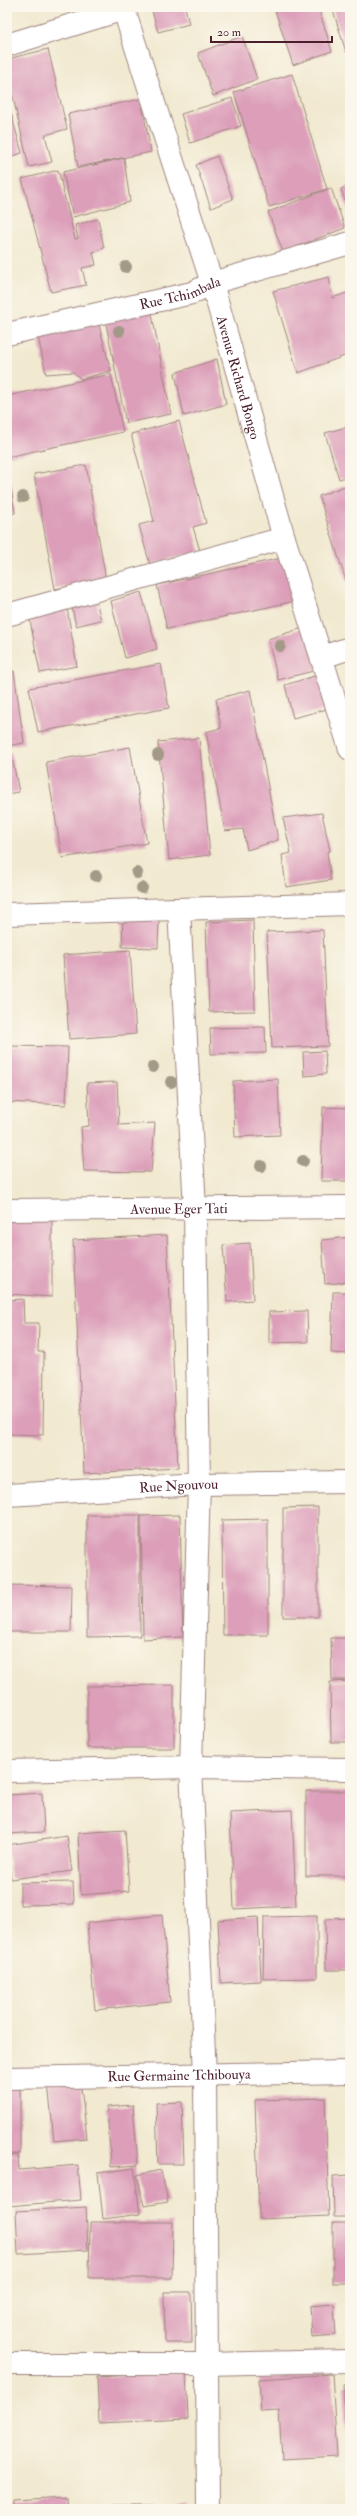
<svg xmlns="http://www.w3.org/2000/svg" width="357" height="2516" font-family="'IM FELL Double Pica',serif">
<rect width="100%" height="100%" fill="#fbf7ec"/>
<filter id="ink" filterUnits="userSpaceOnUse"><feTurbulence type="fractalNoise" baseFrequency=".025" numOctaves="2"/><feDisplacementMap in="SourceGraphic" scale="8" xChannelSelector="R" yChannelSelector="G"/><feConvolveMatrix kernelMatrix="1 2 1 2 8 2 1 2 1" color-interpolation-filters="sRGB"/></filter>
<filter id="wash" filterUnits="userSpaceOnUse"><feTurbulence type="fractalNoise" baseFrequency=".012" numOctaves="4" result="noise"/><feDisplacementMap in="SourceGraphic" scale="16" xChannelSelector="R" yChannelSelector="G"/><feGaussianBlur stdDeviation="0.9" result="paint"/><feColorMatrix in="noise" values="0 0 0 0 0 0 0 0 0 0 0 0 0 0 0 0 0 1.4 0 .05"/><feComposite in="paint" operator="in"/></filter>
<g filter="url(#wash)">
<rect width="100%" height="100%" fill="#f1e9d0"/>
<g id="blocks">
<!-- building -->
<g fill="#dc9eb9">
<polygon points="151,7 185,7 189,24 158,32"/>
<polygon points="274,7 318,7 332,51 293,65"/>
<polygon points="332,7 350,7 350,51 346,52"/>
<polygon points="242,36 257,79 213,96 198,53"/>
<polygon points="48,49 67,129 45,135 52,162 29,167 7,71 7,59"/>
<polygon points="292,74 327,189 269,207 234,92"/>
<polygon points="232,98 241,126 190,143 181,114"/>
<polygon points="7,99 22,153 7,158"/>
<polygon points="141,99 151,152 78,167 68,114"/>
<polygon points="217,156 233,199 211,208 196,165"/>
<polygon points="124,158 130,202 73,217 63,172"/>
<polygon points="58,170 75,239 78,238 75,225 98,219 104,248 93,252 96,265 82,268 86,285 51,292 22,179"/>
<polygon points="350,185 350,216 341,189"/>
<polygon points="331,188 345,228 283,252 268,212"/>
<polygon points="329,277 332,298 350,292 350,354 298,373 273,291"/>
<polygon points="151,309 171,414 126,423 105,319"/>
<polygon points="98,321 111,371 81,379 73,372 46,374 37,332"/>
<polygon points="217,359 226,404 184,416 175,373"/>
<polygon points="111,374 123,432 7,457 7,396"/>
<polygon points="179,421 206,523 193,527 200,551 150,565 139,525 154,521 131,434"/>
<polygon points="350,426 350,476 339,479 325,433"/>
<polygon points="7,462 15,513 7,514"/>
<polygon points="86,465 106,580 55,589 34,474"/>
<polygon points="350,484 350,580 346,581 319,496"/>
<polygon points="286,557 296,601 167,629 157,585"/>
<polygon points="141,592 157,649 125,658 111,601"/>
<polygon points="96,600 101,620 76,626 72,607"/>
<polygon points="67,608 77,666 40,673 29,615"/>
<polygon points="309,626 321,669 278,680 268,639"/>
<polygon points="161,664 169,708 38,732 29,688"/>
<polygon points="14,671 24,743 7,746 7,672"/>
<polygon points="321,674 331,708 293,718 285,685"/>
<polygon points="250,690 278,840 247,850 243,829 225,831 206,732 221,728 216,699"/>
<polygon points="199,738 210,855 169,860 158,742"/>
<polygon points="130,747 147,843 62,858 46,762"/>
<polygon points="11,752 19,792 7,794 7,753"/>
<polygon points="322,813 330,851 327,852 331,880 286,887 282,855 291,853 283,818"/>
<polygon points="123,917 159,919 158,948 122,947"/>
<polygon points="253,920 255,1011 209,1012 206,922"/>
<polygon points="323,930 328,1046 272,1048 267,932"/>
<polygon points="130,950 136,1034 69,1039 63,955"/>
<polygon points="265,1027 266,1053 211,1054 210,1028"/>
<polygon points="7,1046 68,1047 66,1105 7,1102"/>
<polygon points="325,1051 326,1074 304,1076 303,1052"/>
<polygon points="278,1079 280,1135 235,1137 233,1081"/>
<polygon points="117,1082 119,1125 155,1123 151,1172 84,1171 81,1127 89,1126 87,1083"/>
<polygon points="323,1107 350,1108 350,1181 321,1181"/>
<polygon points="52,1218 52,1297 7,1294 7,1220"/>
<polygon points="167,1235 178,1468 84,1473 73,1240"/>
<polygon points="350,1237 350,1282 325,1284 322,1240"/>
<polygon points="250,1243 253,1300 227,1302 223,1245"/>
<polygon points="333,1292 350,1292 350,1354 331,1353"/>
<polygon points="23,1299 24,1323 39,1323 38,1352 44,1352 43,1435 7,1434 7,1300"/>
<polygon points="307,1311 308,1342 269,1343 269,1312"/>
<polygon points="318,1507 318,1617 283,1617 283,1508"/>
<polygon points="87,1515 140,1515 140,1636 87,1637"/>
<polygon points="180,1515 183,1637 143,1639 141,1516"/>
<polygon points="268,1519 268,1635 223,1635 222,1520"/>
<polygon points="7,1585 72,1586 71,1632 7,1632"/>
<polygon points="331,1638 350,1638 350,1680 332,1680"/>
<polygon points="350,1681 350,1742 331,1742 330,1682"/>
<polygon points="174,1685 174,1748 87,1748 87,1686"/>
<rect x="306" y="1791" width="44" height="85"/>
<polygon points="42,1793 44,1832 7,1834 7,1795"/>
<polygon points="292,1810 296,1906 234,1909 230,1813"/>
<polygon points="125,1830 129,1891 81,1895 78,1833"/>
<polygon points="67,1836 72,1871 11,1879 7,1845"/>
<polygon points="73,1882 74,1904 20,1905 20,1883"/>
<polygon points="162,1915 170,2002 95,2010 87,1923"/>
<polygon points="317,1916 317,1978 263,1979 264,1917"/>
<polygon points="258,1917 261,1981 221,1983 218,1920"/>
<polygon points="350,1918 350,1970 326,1970 325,1919"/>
<polygon points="80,2079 87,2138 54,2141 48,2083"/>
<rect x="7" y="2089" width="13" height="65"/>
<polygon points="325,2098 329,2216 259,2219 255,2100"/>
<polygon points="182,2102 184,2164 158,2164 156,2103"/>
<polygon points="133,2105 138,2165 111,2167 107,2107"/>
<polygon points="18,2155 19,2170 78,2165 81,2200 7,2206 7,2156"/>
<polygon points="134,2168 140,2214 103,2219 98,2173"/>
<polygon points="161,2170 168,2202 144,2206 137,2175"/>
<polygon points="350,2175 350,2217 334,2217 333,2176"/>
<polygon points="86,2207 88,2250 18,2254 16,2211"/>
<polygon points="90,2222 173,2222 172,2278 89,2278"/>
<rect x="333" y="2223" width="17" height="60"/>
<polygon points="164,2292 191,2292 192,2343 165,2343"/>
<polygon points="334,2304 336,2335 312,2337 310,2306"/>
<polygon points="186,2372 188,2419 99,2423 97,2377"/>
<polygon points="332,2374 337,2456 282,2459 279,2411 261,2412 259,2379"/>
<polygon points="343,2385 350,2385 350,2475 349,2475"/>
<polygon points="67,2497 68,2509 12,2509 12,2500"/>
<polygon points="108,2506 187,2506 186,2509 108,2509"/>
</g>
</g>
</g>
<g filter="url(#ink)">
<use href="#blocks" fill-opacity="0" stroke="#9e847e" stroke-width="1"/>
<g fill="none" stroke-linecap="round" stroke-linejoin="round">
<!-- minor casing -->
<g stroke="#9e847e" stroke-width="24">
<g id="minor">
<path id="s1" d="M123 7 212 283 284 538 350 749"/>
<polyline points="7,45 124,9"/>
<path id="s2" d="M7 334 192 293 212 283 350 243"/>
<polyline points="7,615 284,538"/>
<polyline points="322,657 350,648"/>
<polyline points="179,909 195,1209 199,1484 191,1767 205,2075 208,2509"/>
<polyline points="7,914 350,904"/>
<path id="s3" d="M7 1210 350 1207"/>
<path id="s4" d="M7 1495 199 1484 350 1482"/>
<polyline points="7,1771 191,1767 350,1769"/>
<path id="s5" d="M7 2078 350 2072"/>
<polyline points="7,2364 207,2364 350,2361"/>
</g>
</g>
<!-- minor -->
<use href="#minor" stroke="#fff" stroke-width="22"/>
</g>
<!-- trees -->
<g fill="#a29987">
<circle cx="126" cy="267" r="6"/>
<circle cx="119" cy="331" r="6"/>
<circle cx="23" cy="497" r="6"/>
<circle cx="280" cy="646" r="6"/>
<circle cx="158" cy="755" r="6"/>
<circle cx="137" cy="873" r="6"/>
<circle cx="96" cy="876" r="6"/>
<circle cx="142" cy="888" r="6"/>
<circle cx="153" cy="1067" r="6"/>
<circle cx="171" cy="1082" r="6"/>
<circle cx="303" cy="1161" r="6"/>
<circle cx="261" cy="1166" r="6"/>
</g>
</g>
<g text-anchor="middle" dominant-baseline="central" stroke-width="3.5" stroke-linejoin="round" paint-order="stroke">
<!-- street labels -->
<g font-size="14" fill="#4a1f2b" stroke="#fbf7ec">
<text stroke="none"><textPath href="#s2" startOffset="178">Rue Tchimbala</textPath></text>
<text stroke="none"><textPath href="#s1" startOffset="388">Avenue Richard Bongo</textPath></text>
<text stroke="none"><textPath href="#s3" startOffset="172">Avenue Eger Tati</textPath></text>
<text stroke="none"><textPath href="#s4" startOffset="172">Rue Ngouvou</textPath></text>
<text stroke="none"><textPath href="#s5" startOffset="172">Rue Germaine Tchibouya</textPath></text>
</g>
</g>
<!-- margin -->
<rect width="357" height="2516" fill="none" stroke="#fbf7ec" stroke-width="24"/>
<!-- scale -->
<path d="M211 36v6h121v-6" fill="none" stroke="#4a1f2b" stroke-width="2"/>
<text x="217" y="36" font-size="12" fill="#4a1f2b" stroke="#fbf7ec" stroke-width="3" paint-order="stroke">20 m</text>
</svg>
